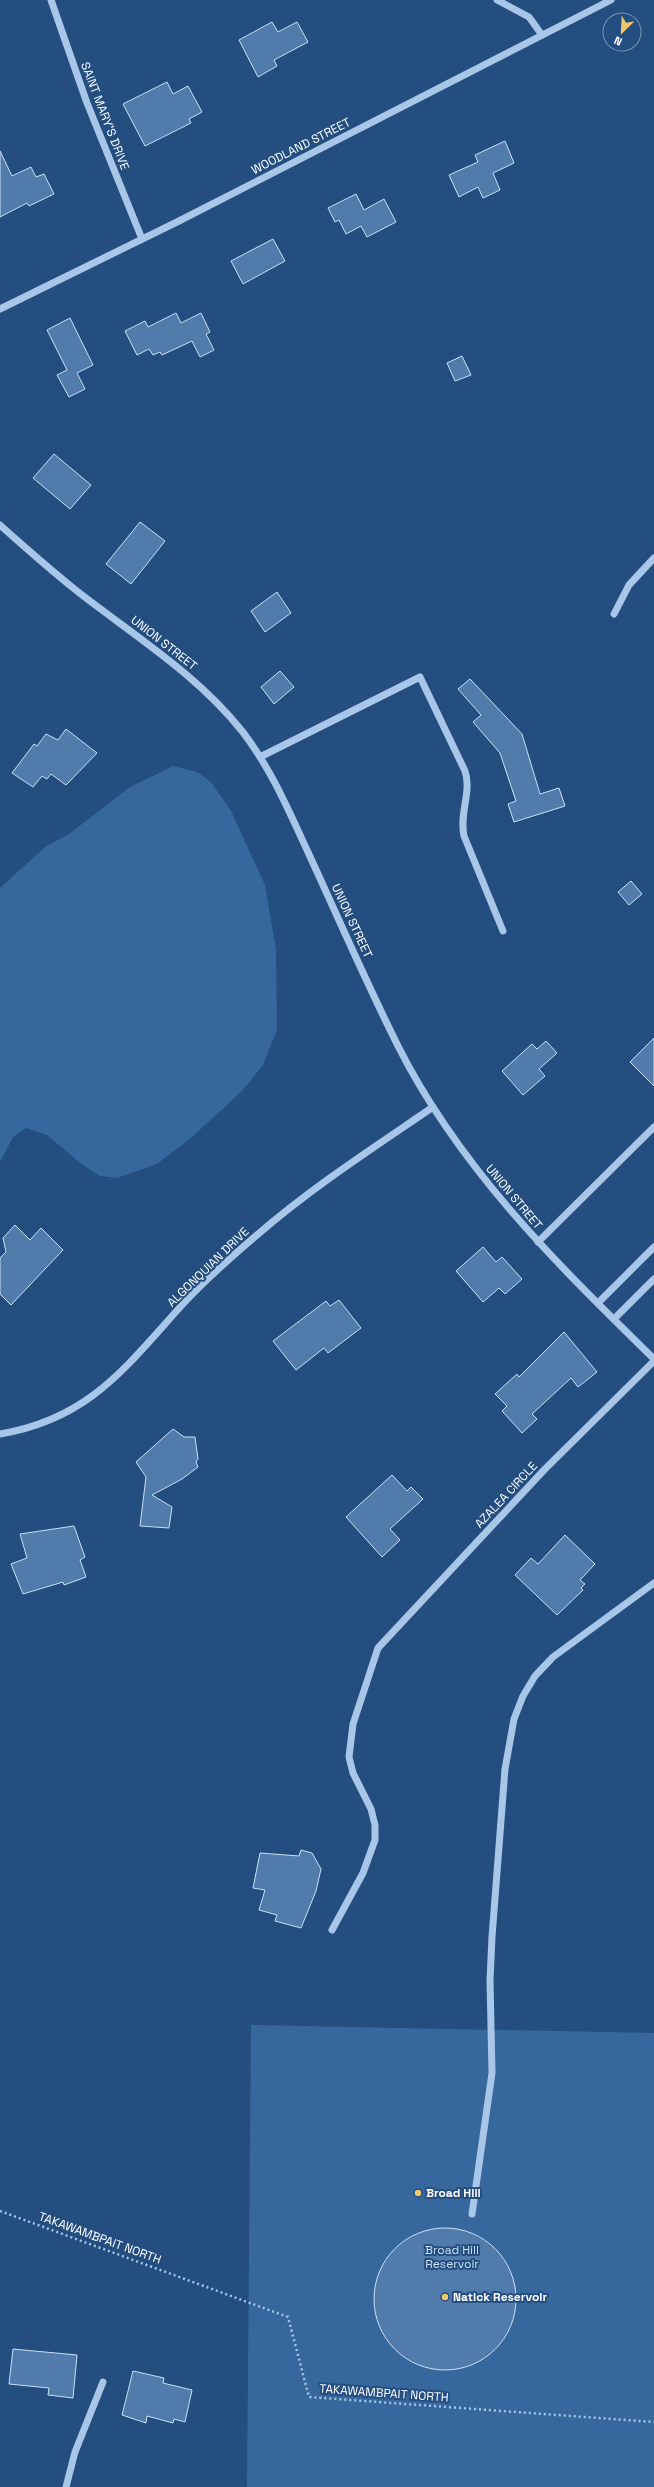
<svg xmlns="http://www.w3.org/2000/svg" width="654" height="2487" font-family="'Space Grotesk',sans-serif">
<rect width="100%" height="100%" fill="#234e7f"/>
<!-- green -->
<g fill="#37689d">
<polygon points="173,766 197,772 211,782 231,811 265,885 276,949 277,1030 263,1065 242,1091 192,1137 157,1164 117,1178 100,1176 84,1166 47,1135 26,1128 13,1137 0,1162 0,888 45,847 69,834 130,787"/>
<polygon points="251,2025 654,2033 654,2487 247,2487"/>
</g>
<!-- building -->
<g fill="#507baa" stroke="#cce0f5">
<polygon points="272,22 278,32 297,22 308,42 274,60 277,66 258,77 239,40"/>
<polygon points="167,82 173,94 188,86 202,112 189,119 191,123 145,146 123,104"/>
<polygon points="505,141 514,163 493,173 500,190 483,198 478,187 459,197 449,175 478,162 475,155"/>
<polygon points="0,151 12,176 31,167 36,177 44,174 54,194 29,206 27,203 0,217"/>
<polygon points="356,194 364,210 384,199 396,222 367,237 361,226 346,234 339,220 335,222 328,208"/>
<polygon points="273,239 285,261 243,284 231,261"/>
<polygon points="176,313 181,323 201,313 210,332 206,334 214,350 200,357 192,341 162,355 160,352 153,355 149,349 137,355 125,331 145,321 148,327"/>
<polygon points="70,318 93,365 77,373 85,389 69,397 57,375 67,370 47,330"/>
<polygon points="462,356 471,375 455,381 447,363"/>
<polygon points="54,454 91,485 70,509 33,478"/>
<polygon points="140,522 165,541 131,584 106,564"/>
<polygon points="277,592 291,613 265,632 251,611"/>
<polygon points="280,671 294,687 274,704 261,687"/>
<polygon points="470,679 522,734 540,794 559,788 565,806 514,822 508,804 516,801 500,753 473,722 481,715 458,689"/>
<polygon points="66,729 97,753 66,785 51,774 47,779 42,776 33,787 12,773 34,744 37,746 46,734 58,740"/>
<polygon points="631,881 642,894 629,905 618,892"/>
<polygon points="654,1038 654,1086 630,1062"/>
<polygon points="546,1041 557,1053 539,1069 545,1076 523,1095 502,1071 532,1044 537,1049"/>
<polygon points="15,1225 30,1240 41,1228 63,1250 11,1305 0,1294 0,1258 6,1252 3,1238"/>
<polygon points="483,1247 496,1262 502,1257 522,1279 505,1294 499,1288 483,1302 456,1271"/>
<polygon points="339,1300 361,1328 328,1353 324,1348 296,1370 273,1341 326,1301 330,1306"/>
<polygon points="564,1332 597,1372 578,1387 571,1378 532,1414 537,1419 522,1433 502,1411 507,1406 495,1394 517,1374 519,1377"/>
<polygon points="173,1429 184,1437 195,1437 198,1459 196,1462 198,1467 182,1479 152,1495 172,1507 169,1528 140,1526 146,1477 136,1462"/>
<polygon points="392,1475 407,1491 411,1487 423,1499 390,1529 400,1540 382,1557 346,1517"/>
<polygon points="74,1526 85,1557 80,1560 86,1577 64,1585 63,1582 23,1594 11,1564 27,1558 20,1534"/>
<polygon points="565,1535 595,1564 580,1580 585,1584 581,1588 583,1590 557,1615 515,1575 531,1558 538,1564"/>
<polygon points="301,1850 312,1853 321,1869 316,1891 301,1928 275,1921 277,1915 259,1910 265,1890 253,1888 260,1853 299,1856"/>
<circle cx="445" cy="2299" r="71"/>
<polygon points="13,2349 77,2355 73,2398 48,2395 49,2388 9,2384"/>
<polygon points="133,2371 164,2378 163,2383 192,2390 185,2422 174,2419 173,2423 147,2416 146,2423 122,2415"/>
</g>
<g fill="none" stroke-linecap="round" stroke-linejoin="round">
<!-- path -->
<polyline stroke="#a8c6e7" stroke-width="2.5" stroke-dasharray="2 3" stroke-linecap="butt" points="0,2211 288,2317 309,2397 654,2422"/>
<!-- minor -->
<g stroke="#a8c6e7" stroke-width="7">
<polyline points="51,0 87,103 142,239"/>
<polyline points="497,0 529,17 542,35"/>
<polyline points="0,309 179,221 611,0"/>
<path d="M0 525C28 550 56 575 86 598 141 640 199 677 242 731 270 767 288 809 307 850 337 915 366 982 398 1046 460 1169 557 1264 654 1359"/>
<polyline points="614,614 629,585 654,558"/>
<path d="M260 757 420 677 465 771C472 792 459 813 464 836L503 931"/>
<polyline points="538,1242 654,1127"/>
<polyline points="598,1303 654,1247"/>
<polyline points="614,1319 654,1279"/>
<path d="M0 1434C89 1419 125 1368 182 1305 205 1280 231 1257 257 1235 311 1188 373 1148 433 1107"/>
<polyline points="332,1930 363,1873 375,1840 375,1825 371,1809 353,1773 349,1757 353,1724 378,1648 545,1469 654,1361"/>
<polyline points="472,2214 492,2073 490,1980 492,1937 505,1769 514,1719 523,1696 535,1676 553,1657 654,1583"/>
<polyline points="66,2487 75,2452 103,2382"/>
</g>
</g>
<!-- markers -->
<g fill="#f2c76b" stroke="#234e7f" stroke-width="1.5">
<circle cx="418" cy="2193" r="4"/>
<circle cx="445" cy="2297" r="4"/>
</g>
<g text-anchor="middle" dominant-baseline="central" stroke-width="4" stroke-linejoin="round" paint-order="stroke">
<!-- street labels -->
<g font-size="12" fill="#fff" stroke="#234e7f">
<text transform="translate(105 116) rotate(69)">SAINT MARY'S DRIVE</text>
<text transform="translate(301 146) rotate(-27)">WOODLAND STREET</text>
<text transform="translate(164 643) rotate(38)">UNION STREET</text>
<text transform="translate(352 921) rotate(65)">UNION STREET</text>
<text transform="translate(514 1197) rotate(50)">UNION STREET</text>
<text transform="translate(208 1267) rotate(-44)">ALGONQUIAN DRIVE</text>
<text transform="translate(506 1495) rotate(-47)">AZALEA CIRCLE</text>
<text transform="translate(100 2238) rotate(20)">TAKAWAMBPAIT NORTH</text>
<text transform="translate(384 2393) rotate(4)">TAKAWAMBPAIT NORTH</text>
</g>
<!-- poi labels -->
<g font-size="12" font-weight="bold" fill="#fff" stroke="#234e7f" text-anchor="start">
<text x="426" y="2193">Broad Hill</text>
<text x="453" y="2297">Natick Reservoir</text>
</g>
<!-- park labels -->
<g font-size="12" fill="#cce0f5" stroke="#234e7f">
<text x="452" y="2250">Broad Hill<tspan x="452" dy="14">Reservoir</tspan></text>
</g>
</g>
<!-- north arrow -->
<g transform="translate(622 32) rotate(204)"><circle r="19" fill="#234e7f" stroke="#7b95b2"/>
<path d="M0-3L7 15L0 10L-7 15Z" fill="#f2c76b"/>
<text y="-6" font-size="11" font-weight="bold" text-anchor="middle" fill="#ffffff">N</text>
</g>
</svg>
